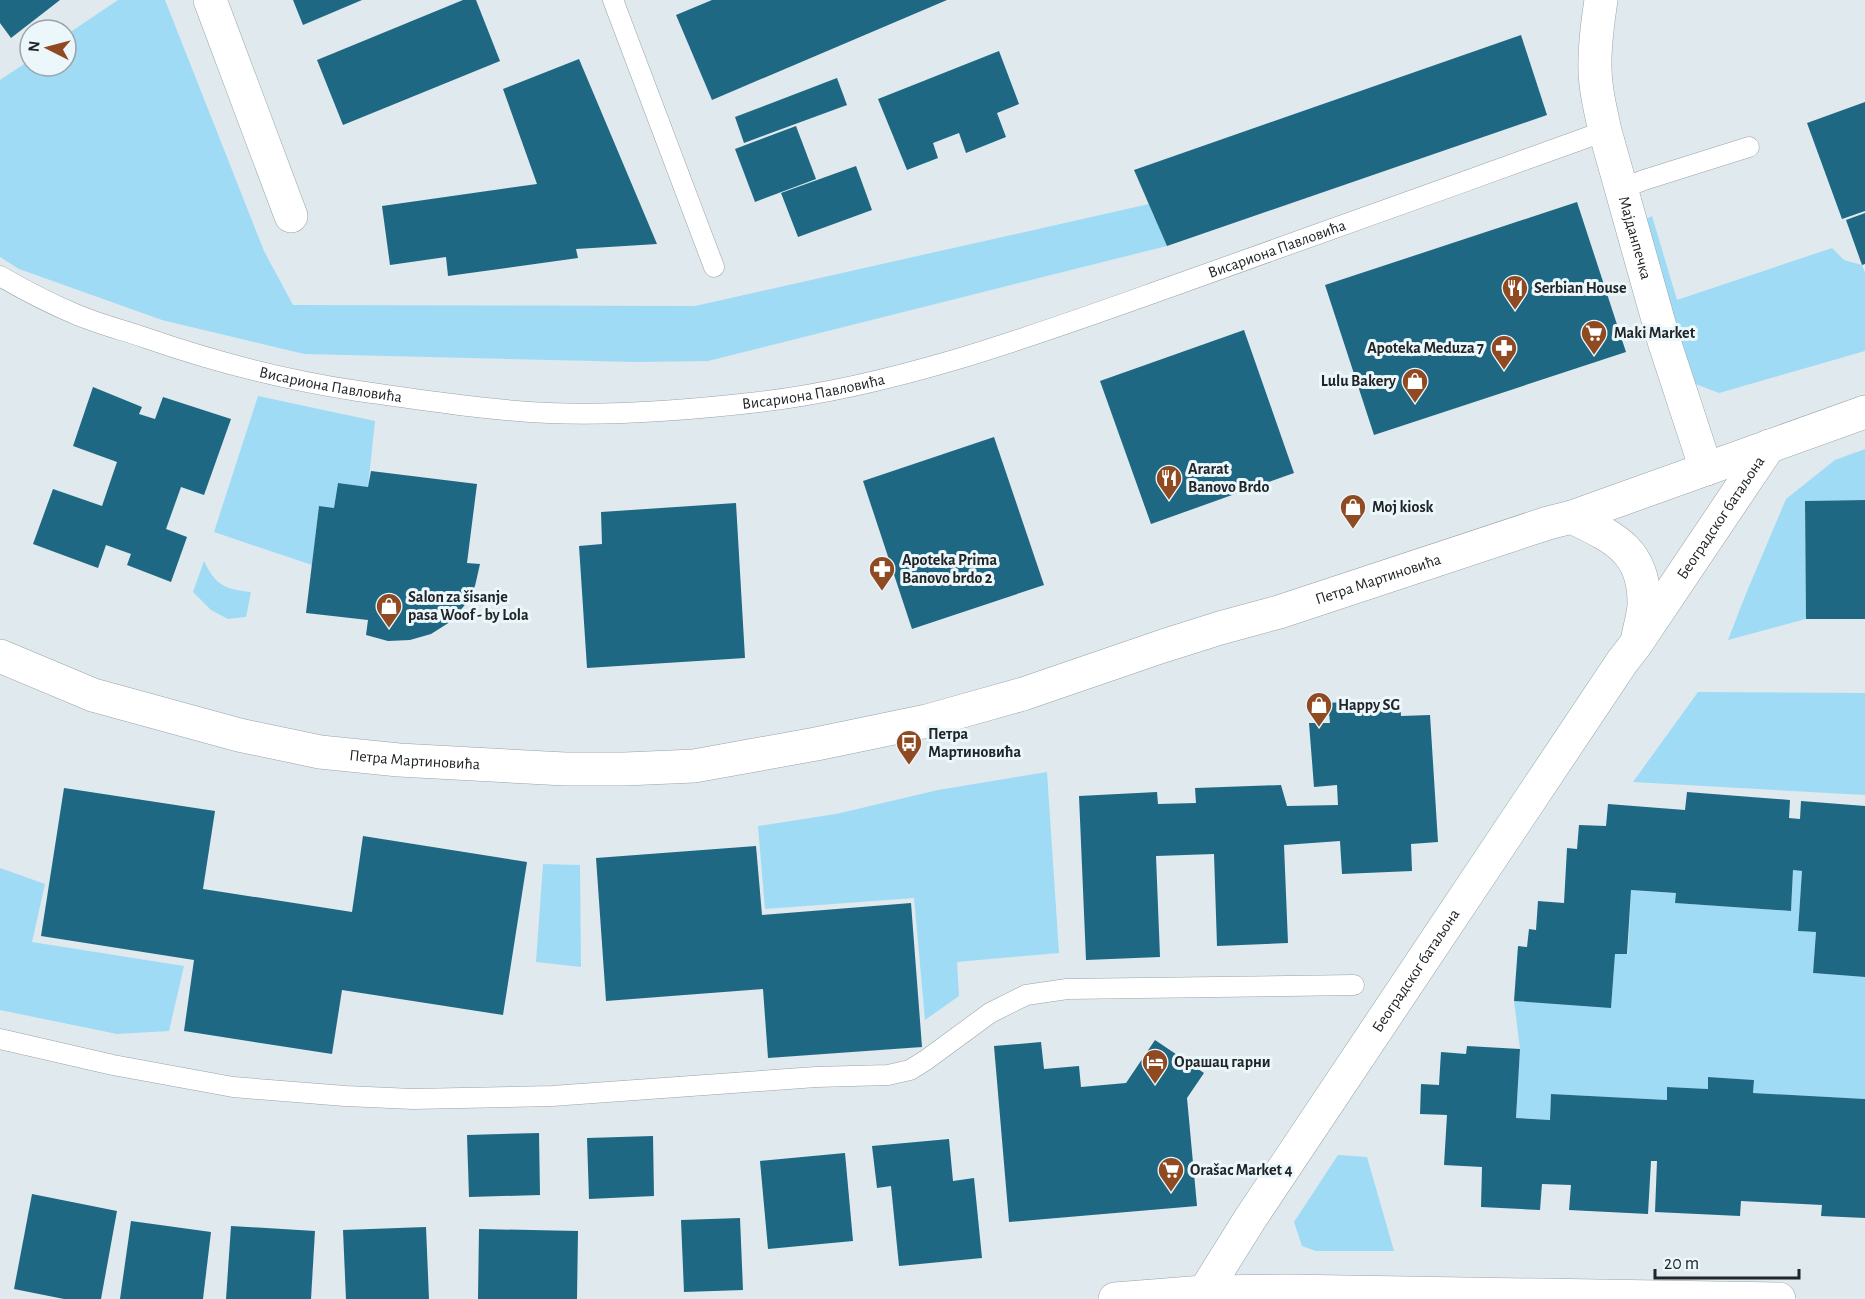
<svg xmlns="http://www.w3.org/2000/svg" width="1865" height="1299" font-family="'Alegreya Sans',sans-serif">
<rect width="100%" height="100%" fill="#dfe9ee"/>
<!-- green -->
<g fill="#a0dbf6">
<polygon points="118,0 165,0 264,251 293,305 695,306 1149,204 1167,246 708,361 636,362 304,354 162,320 19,269 0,257 0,80 30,60 30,66 66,66 66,35"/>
<polygon points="1652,216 1677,300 1832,248 1844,260 1862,265 1865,273 1865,351 1719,393 1685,380 1642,221"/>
<polygon points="258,396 375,421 368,487 338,483 334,508 319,506 312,565 214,532"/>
<polygon points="1865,449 1865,500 1805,501 1806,619 1728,640 1745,596 1786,499 1835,460"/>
<path d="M204 561C216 586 225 589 251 592L246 617 228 619 211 610 193 592Z"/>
<polygon points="1698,692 1865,693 1865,795 1633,782"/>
<polygon points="1047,772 1059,953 957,962 959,996 925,1020 914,898 765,909 758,826 836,814 938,790"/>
<polygon points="543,864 580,865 581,967 536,962"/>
<polygon points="0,868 45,884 32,942 184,966 169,1031 117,1034 0,1010"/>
<polygon points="1793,870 1802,871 1798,931 1816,932 1813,973 1865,977 1865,1099 1753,1093 1754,1080 1709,1077 1708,1089 1668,1087 1667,1100 1551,1094 1550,1120 1516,1118 1520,1049 1514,1001 1611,1007 1615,954 1628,954 1631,890 1676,893 1676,903 1791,911"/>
<polygon points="1338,1155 1367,1157 1394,1251 1316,1251 1302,1246 1294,1222"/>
</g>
<!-- building -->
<g fill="#1f6884">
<polygon points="0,0 60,0 11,38 0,23"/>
<polygon points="293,0 362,0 303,25"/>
<polygon points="463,0 476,0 500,61 343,125 317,60"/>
<polygon points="712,0 947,0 712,100 676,15"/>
<polygon points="1521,35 1547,115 1167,246 1134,170"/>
<polygon points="999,51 1019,104 997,113 1006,137 966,153 959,133 933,143 938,158 907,170 878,99"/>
<polygon points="579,59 657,244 576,249 578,258 448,276 446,257 390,265 382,206 537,184 503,89"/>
<polygon points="837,78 847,105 744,143 735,117"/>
<polygon points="1865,102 1865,211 1842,219 1807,123"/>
<polygon points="796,126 816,179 755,202 735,149"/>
<polygon points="856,166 872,210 798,237 781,193"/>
<polygon points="1577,202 1626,352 1374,435 1325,285"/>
<polygon points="1865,213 1865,264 1862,265 1846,220"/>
<polygon points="1244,330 1294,473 1151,524 1100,381"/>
<polygon points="93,387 142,407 139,414 155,419 163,397 231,419 204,495 181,487 166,529 187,537 171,582 127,565 131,554 106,545 98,568 33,544 53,489 102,506 117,462 73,446"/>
<polygon points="994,437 1044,585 912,629 863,481"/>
<polygon points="371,471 477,484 467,563 480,564 475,586 464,606 450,622 431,634 410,640 388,641 366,635 368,620 306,613 319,506 334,508 338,483 368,487"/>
<polygon points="1865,500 1865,619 1806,619 1805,501"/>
<polygon points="736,503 745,658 587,668 579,546 602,544 601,512"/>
<polygon points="1400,698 1401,716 1430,715 1438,842 1411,844 1412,871 1342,874 1340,841 1284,845 1288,943 1217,946 1214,854 1156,856 1160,957 1086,960 1079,796 1157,792 1158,804 1196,803 1195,788 1281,785 1287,806 1338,805 1337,785 1314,787 1309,723 1330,723 1328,703"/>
<polygon points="64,788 215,811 203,889 352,912 363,836 527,862 503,1015 342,990 332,1054 184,1031 194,960 41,936"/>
<polygon points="1687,792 1790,800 1789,818 1800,819 1801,801 1865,806 1865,977 1813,973 1816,932 1798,931 1802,871 1793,870 1791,911 1675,903 1676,893 1631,890 1627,954 1615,954 1611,1008 1514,1001 1518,946 1527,947 1529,929 1536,930 1538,901 1564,903 1567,848 1577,849 1579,825 1606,826 1608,804 1685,810"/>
<polygon points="756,846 762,915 911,903 922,1047 768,1058 763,989 606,1001 596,858"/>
<polygon points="1155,1040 1204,1073 1187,1098 1197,1206 1009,1222 994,1046 1041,1042 1044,1069 1079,1066 1081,1087 1126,1083"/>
<polygon points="1467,1046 1520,1049 1516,1118 1550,1120 1551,1094 1667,1100 1667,1087 1708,1089 1708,1077 1754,1080 1753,1093 1865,1099 1865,1218 1821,1216 1822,1205 1741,1201 1740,1216 1655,1212 1657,1161 1651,1161 1648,1214 1569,1210 1571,1185 1542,1184 1540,1210 1481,1207 1482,1167 1444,1165 1447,1115 1420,1114 1421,1084 1439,1085 1441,1052 1466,1054"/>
<polygon points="539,1133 540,1195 469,1197 467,1135"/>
<polygon points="653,1136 654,1196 589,1199 587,1138"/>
<polygon points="949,1139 953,1181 974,1178 982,1258 899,1266 891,1186 877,1188 872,1146"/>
<polygon points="845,1153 853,1241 768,1249 760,1161"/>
<polygon points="32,1194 117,1211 101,1299 64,1299 14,1289"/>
<polygon points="740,1218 743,1290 684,1292 681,1220"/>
<polygon points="131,1221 211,1232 203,1299 120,1299"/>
<polygon points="231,1226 315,1231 311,1299 226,1299"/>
<polygon points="426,1227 429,1299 346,1299 343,1230"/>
<polygon points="479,1229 578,1231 577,1299 478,1299"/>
</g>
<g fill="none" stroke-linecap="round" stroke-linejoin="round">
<!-- lane casing -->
<g stroke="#99a3a7" stroke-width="21">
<g id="lane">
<polyline points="613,0 714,267"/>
<polyline points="1621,189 1644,180 1749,147"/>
<path id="s1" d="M0 276C24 290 49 303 75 314 98 324 123 330 146 338 215 362 285 380 358 391 421 400 485 410 549 413 619 416 690 410 759 402 898 386 1038 334 1170 287 1315 236 1460 183 1605 131"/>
<polyline points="0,1039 113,1065 233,1087 345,1096 413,1099 552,1096 816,1077 888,1075 910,1070 926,1060 990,1013 1026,995 1067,989 1354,985"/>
</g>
</g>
<!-- street casing -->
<g stroke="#99a3a7" stroke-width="34">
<g id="street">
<polyline points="210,0 291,216"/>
<path id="s2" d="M1601 0C1598 20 1595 40 1595 61 1594 84 1600 108 1605 131L1664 341 1706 469"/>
<path d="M1572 517C1612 537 1643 549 1644 600 1645 611 1640 625 1638 637"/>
<polyline points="1115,1299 1204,1292 1286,1291 1779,1299"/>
<path id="s3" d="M1200 1299 1250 1219 1622 662 1636 644 1769 446"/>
</g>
</g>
<!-- secondary casing -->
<g stroke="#99a3a7" stroke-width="34">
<g id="secondary">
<path id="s4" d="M0 656 93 695 239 735 320 752 399 760 565 769H625L694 766 816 744 927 721 1023 694 1163 646 1220 628 1279 612 1548 523 1572 517 1865 412"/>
</g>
</g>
<!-- lane -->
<use href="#lane" stroke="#fff" stroke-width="20"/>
<!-- street -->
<use href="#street" stroke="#fff" stroke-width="33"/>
<!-- secondary -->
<use href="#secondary" stroke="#fff" stroke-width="33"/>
</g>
<!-- icons -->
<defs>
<g id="restaurant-pin" transform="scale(1.35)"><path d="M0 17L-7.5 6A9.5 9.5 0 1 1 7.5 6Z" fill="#904a22" stroke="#ecf7fc"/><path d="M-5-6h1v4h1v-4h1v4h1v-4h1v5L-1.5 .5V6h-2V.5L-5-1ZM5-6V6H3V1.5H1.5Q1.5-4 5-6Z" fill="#fff"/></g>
<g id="supermarket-pin" transform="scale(1.35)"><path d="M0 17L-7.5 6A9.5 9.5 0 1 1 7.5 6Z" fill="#904a22" stroke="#ecf7fc"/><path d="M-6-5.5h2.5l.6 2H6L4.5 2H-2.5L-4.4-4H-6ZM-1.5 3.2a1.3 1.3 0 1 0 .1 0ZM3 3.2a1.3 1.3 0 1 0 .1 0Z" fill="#fff"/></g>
<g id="pharmacy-pin" transform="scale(1.35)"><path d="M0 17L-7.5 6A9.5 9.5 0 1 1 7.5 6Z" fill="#904a22" stroke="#ecf7fc"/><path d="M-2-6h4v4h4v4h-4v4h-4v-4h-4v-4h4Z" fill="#fff"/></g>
<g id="shop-pin" transform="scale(1.35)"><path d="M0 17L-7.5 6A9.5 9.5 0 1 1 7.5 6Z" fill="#904a22" stroke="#ecf7fc"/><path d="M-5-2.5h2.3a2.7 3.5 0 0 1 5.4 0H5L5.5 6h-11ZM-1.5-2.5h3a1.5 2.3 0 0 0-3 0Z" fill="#fff"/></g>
<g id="bus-pin" transform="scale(1.35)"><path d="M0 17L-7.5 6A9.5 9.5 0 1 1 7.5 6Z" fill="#904a22" stroke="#ecf7fc"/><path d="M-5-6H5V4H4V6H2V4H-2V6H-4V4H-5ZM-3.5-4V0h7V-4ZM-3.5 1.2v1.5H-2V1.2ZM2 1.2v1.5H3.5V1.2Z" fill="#fff"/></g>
<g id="hotel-pin" transform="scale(1.35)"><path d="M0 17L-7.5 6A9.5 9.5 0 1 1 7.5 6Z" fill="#904a22" stroke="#ecf7fc"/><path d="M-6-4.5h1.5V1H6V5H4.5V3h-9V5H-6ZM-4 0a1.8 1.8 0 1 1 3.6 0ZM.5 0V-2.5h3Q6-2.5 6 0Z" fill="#fff"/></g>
</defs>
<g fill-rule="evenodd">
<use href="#restaurant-pin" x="1515" y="288"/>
<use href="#supermarket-pin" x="1594" y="333"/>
<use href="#pharmacy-pin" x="1504" y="348"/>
<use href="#shop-pin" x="1415" y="381"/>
<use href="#restaurant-pin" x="1169" y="478"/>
<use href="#shop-pin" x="1353" y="507"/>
<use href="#pharmacy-pin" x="882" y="569"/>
<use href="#shop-pin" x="389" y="606"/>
<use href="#shop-pin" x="1319" y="705"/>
<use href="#bus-pin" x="909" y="743"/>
<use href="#hotel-pin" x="1155" y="1062"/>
<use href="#supermarket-pin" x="1171" y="1170"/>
</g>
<g text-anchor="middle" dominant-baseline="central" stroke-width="6" stroke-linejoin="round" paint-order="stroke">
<!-- street labels -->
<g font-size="16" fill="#212527" stroke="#ecf7fc">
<text stroke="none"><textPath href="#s2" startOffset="243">Мајданпечка</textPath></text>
<text stroke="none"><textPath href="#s1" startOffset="1322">Висариона Павловића</textPath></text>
<text stroke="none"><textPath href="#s1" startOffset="350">Висариона Павловића</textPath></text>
<text stroke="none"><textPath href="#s1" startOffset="836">Висариона Павловића</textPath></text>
<text stroke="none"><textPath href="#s3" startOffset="939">Београдског батаљона</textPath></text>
<text stroke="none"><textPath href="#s4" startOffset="1420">Петра Мартиновића</textPath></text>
<text stroke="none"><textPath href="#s4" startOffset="430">Петра Мартиновића</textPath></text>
<text stroke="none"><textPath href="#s3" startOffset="393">Београдског батаљона</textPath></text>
</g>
<!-- poi labels -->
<g font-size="16" font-weight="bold" fill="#212527" stroke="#ecf7fc" text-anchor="start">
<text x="1534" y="288">Serbian House</text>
<text x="1614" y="333">Maki Market</text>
<text x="1484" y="348" text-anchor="end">Apoteka Meduza 7</text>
<text x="1396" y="381" text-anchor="end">Lulu Bakery</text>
<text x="1188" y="469">Ararat<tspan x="1188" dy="18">Banovo Brdo</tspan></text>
<text x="1372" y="507">Moj kiosk</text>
<text x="902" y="560">Apoteka Prima<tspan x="902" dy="18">Banovo brdo 2</tspan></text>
<text x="408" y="597">Salon za šisanje<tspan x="408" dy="18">pasa Woof - by Lola</tspan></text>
<text x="1338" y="705">Happy SG</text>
<text x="928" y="734">Петра<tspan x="928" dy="18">Мартиновића</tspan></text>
<text x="1174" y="1062">Орашац гарни</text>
<text x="1190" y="1170">Orašac Market 4</text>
</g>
</g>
<!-- north arrow -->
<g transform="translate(48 48) rotate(276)"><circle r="28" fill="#ecf7fc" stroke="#9ba3a7" stroke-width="1.5"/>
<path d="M0-4.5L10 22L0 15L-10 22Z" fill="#904a22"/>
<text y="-9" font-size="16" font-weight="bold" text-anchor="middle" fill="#212527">N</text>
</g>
<!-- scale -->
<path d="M1655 1269v9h144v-9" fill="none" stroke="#212527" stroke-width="3"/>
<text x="1664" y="1269" font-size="18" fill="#212527" stroke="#ecf7fc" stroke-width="4.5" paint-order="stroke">20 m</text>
</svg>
